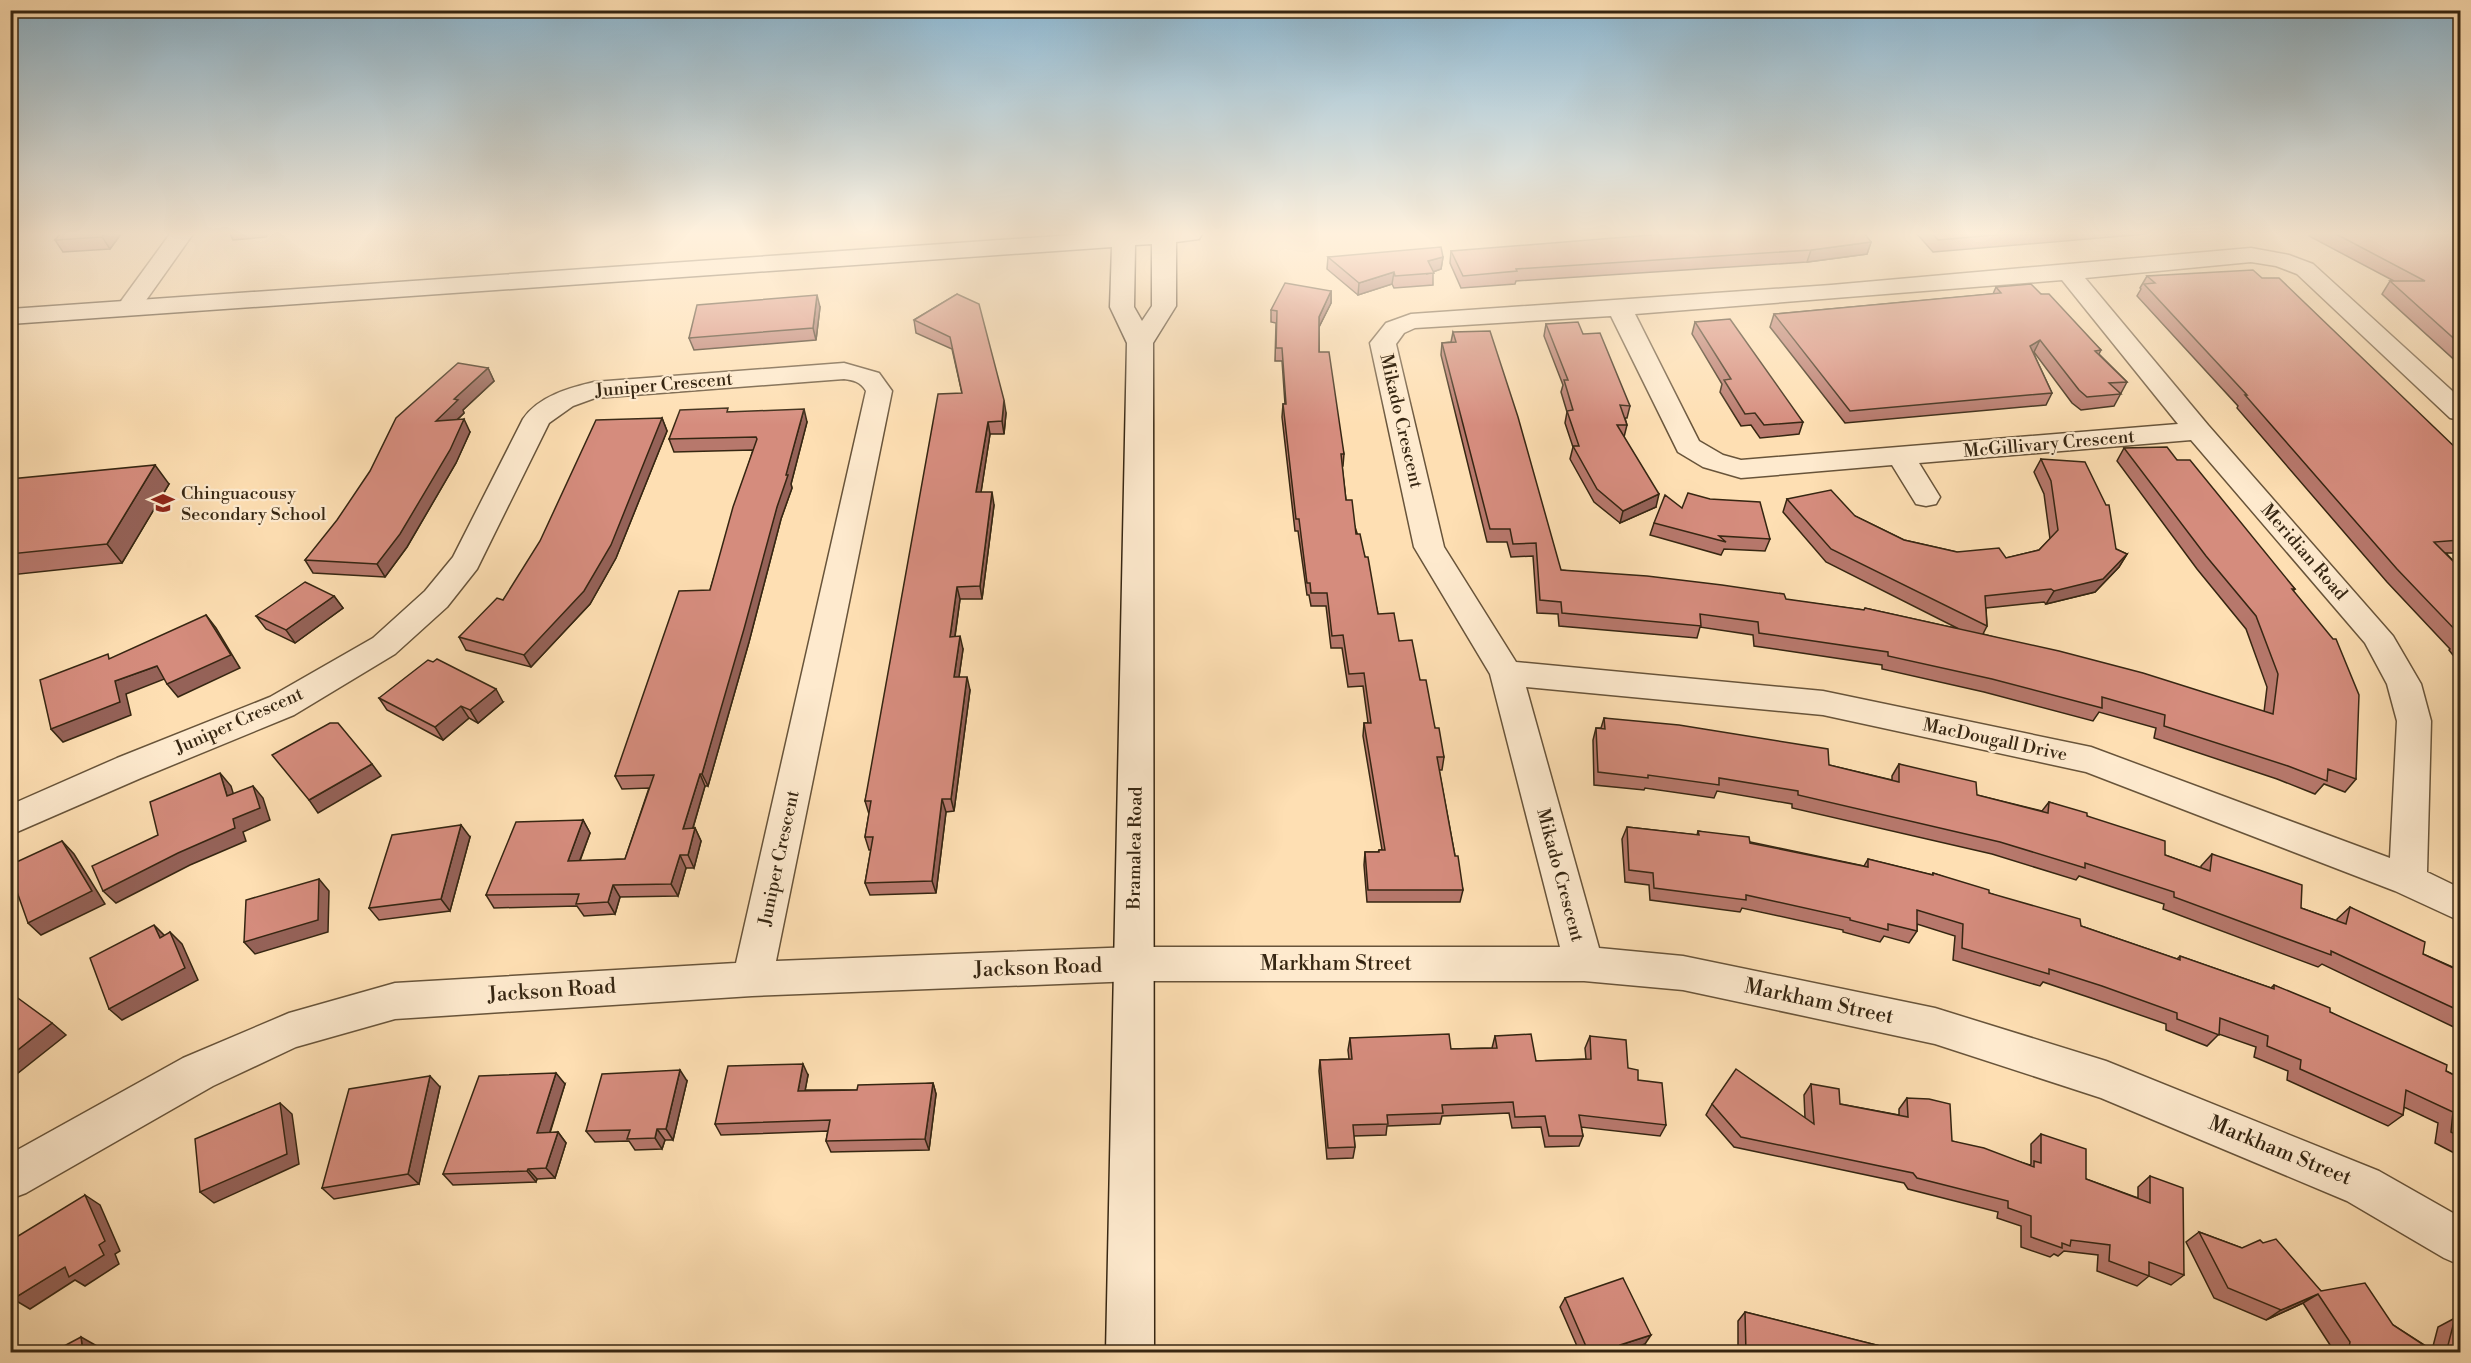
<svg xmlns="http://www.w3.org/2000/svg" width="2471" height="1363" font-family="'Libre Bodoni',serif">
<rect width="100%" height="100%" fill="#fedfb3"/>
<filter id="stains"><feTurbulence type="fractalNoise" baseFrequency=".00333" numOctaves="4"/><feColorMatrix values="0 0 0 0 .2 0 0 0 0 .09 0 0 0 0 .02 0 0 0 .5 -.17"/></filter>
<radialGradient id="worn" r=".72"><stop offset=".6" stop-color="#630" stop-opacity="0"/><stop offset="1" stop-color="#630" stop-opacity=".3"/></radialGradient>
<g fill="none" stroke-linecap="round" stroke-linejoin="round">
<!-- minor casing -->
<g stroke="#68543a" stroke-width="3">
<g id="minor">
<polygon points="170,234 193,234 137,313 128,315 119,313 116,308"/>
<path d="M2251 248 2289 255 2313 264 2460 398V420L2450 418 2297 274 2276 266 2251 262 2085 278 2208 425 2393 636 2421 684 2431 721 2427 872 2460 888V921L2395 891 2086 772 1823 715 1526 687 1599 948 1683 956 1935 1008 2106 1061 2379 1171 2460 1217V1265L2444 1258 2347 1201 2101 1098 1935 1044 1683 990 1584 981H1134L752 996 395 1019 296 1047 213 1086 26 1193 10 1199V1154L183 1058 289 1013 395 983 736 963 866 391C861 382 853 380 844 379L595 398 573 406 549 423 477 569 447 607 395 654 294 715 141 778 10 835V805L117 758 270 697 373 638 425 591 453 557 523 419C539 396 569 388 594 382L844 363 879 373 892 391 776 961 1134 947H1560L1490 674 1414 547 1370 343 1386 323 1411 314 1831 285ZM2062 280 2178 424 1741 460 1723 455 1699 441 1635 314ZM1611 316 1678 452 1703 467 1741 478 1892 465 1916 504 1926 506 1936 504 1940 497 1919 463 2191 440 2365 643 2387 684 2397 721 2390 858 2091 747 1823 691 1516 662 1444 547 1396 344 1404 333 1415 328Z"/>
</g>
</g>
<!-- secondary casing -->
<g stroke="#362612" stroke-width="3">
<path id="secondary" d="M1086 234H1202L1199 239 1176 242V306L1153 343 1154 1352H1106L1127 343 1110 307 1112 247 10 324V309ZM1152 244V306L1142 321 1134 307 1135 245Z"/>
</g>
<!-- minor -->
<use href="#minor" fill="#feeace" fill-rule="evenodd"/>
<!-- secondary -->
<use href="#secondary" fill="#feeace" fill-rule="evenodd"/>
</g>
<!-- wall -->
<g fill="#b7786c" stroke="#362612" stroke-width="1.5">
<polygon points="121,234 110,249 63,252 55,240"/>
<polygon points="230,234 268,234 266,237 233,240"/>
<polygon points="1917,234 2146,234 1933,252"/>
<polygon points="2310,234 2460,234 2460,365 2382,294 2390,281 2394,281 2309,236"/>
<polygon points="1871,242 1867,254 1807,262 1516,281 1515,284 1461,288 1450,263 1451,251"/>
<polygon points="1328,257 1443,257 1441,269 1433,272 1433,285 1394,288 1392,284 1358,295 1327,269"/>
<polygon points="2147,276 2460,452 2460,553 2446,553 2460,568 2460,664 2449,650 2450,649 2387,582 2237,408 2238,406 2137,296 2141,289 2140,288"/>
<polygon points="1996,287 2041,294 2101,350 2099,354 2127,382 2114,406 2081,410 2072,403 2034,352 2033,352 2052,393 2046,405 1845,423 1770,327 1774,314 1993,294"/>
<polygon points="1331,291 1331,303 1319,327 1319,352 1344,454 1343,466 1342,466 1346,500 1365,557 1378,614 1399,641 1420,680 1444,757 1442,770 1439,770 1455,856 1463,890 1460,902 1367,902 1364,865 1365,852 1378,852 1379,850 1382,850 1363,736 1364,723 1368,723 1363,686 1348,687 1342,648 1331,648 1326,606 1311,606 1309,595 1307,595 1298,531 1295,531 1282,417 1283,404 1285,404 1282,361 1275,361 1276,323 1271,322 1271,310"/>
<polygon points="957,294 1006,413 1004,434 990,434 981,492 994,505 982,599 960,599 955,637 963,649 959,677 970,690 954,811 946,812 936,893 870,895 865,883 871,850 869,850 865,837 869,814 865,801 962,393 952,349 916,333 914,320"/>
<polygon points="820,307 816,340 694,350 689,338"/>
<polygon points="1695,322 1803,422 1799,434 1760,438 1751,425 1741,426 1720,392 1722,384 1692,334"/>
<polygon points="1546,324 1583,334 1630,406 1627,418 1625,418 1627,425 1624,437 1656,507 1620,523 1594,502 1570,459 1573,447 1565,423 1567,412 1561,392 1563,385 1544,336"/>
<polygon points="1453,332 1561,570 1864,610 1865,608 1959,629 1826,562 1783,512 1787,499 1855,516 1904,540 1957,552 2006,558 2039,550 2050,539 2044,494 2034,472 2041,459 2116,549 2127,554 2119,567 2095,592 2046,604 2044,602 1986,608 1987,626 1983,634 2264,712 2267,687 2246,629 2197,569 2117,461 2124,448 2177,460 2295,589 2293,591 2356,779 2345,792 2324,784 2315,794 2277,779 2154,738 2156,728 2099,712 2093,721 1984,692 1882,669 1882,665 1754,646 1753,635 1700,627 1697,638 1559,626 1558,614 1537,613 1533,556 1511,557 1507,542 1487,542 1441,355 1442,343 1451,342"/>
<polygon points="488,368 494,381 463,410 464,413 457,420 470,432 456,463 407,547 385,577 313,573 305,560"/>
<polygon points="729,412 807,422 791,484 792,488 781,519 749,642 708,786 705,786 693,828 695,828 701,841 694,868 686,868 678,896 620,897 615,914 584,916 577,906 494,908 486,895 583,820 590,833 580,861 625,859 649,788 622,789 615,776 710,590 753,450 674,452 669,439"/>
<polygon points="662,418 667,431 616,558 590,604 531,667 466,650 459,637 503,600"/>
<polygon points="10,479 169,484 122,563 10,575"/>
<polygon points="1682,508 1770,539 1765,551 1724,549 1721,555 1650,535 1654,523"/>
<polygon points="334,596 343,608 295,643 266,629 256,616"/>
<polygon points="379,698 503,702 478,723 469,718 443,740 387,710"/>
<polygon points="1604,718 1829,765 1892,780 1892,776 1899,764 1977,795 2042,811 2049,802 2087,816 2165,855 2201,868 2201,866 2212,854 2301,908 2337,921 2337,919 2350,907 2423,954 2457,969 2460,966 2460,1030 2322,964 2318,967 2163,909 2164,904 2079,876 2076,880 1992,854 1792,808 1792,804 1717,791 1714,798 1645,788 1644,790 1594,785 1593,740 1596,728 1601,728"/>
<polygon points="1627,827 1697,835 1698,831 1864,866 1868,859 1932,875 1933,873 2081,926 2177,959 2180,956 2271,988 2274,985 2330,1012 2460,1078 2460,1156 2435,1143 2438,1123 2404,1107 2403,1115 2388,1126 2287,1080 2288,1071 2254,1057 2256,1047 2219,1034 2207,1046 2166,1030 2166,1024 2091,998 2043,982 2040,986 1953,960 1955,936 1917,924 1917,931 1909,943 1884,936 1880,942 1843,932 1843,930 1742,908 1740,912 1650,900 1649,885 1625,882 1622,839"/>
<polygon points="470,837 450,911 379,920 369,908"/>
<polygon points="1495,1036 1536,1061 1586,1059 1585,1048 1590,1036 1628,1068 1638,1080 1666,1125 1660,1136 1581,1127 1583,1136 1579,1146 1545,1147 1541,1127 1512,1128 1509,1113 1442,1116 1440,1124 1387,1126 1386,1135 1354,1136 1355,1147 1353,1158 1327,1159 1319,1071 1320,1060 1349,1059 1348,1050 1350,1038 1451,1049 1492,1048"/>
<polygon points="808,1075 805,1090 857,1090 933,1083 936,1094 929,1150 831,1152 826,1141 828,1131 721,1135 715,1124"/>
<polygon points="687,1081 673,1140 665,1140 662,1149 635,1150 629,1141 595,1142 586,1131"/>
<polygon points="565,1084 550,1133 558,1132 566,1143 555,1178 537,1179 536,1182 453,1185 443,1174"/>
<polygon points="1811,1084 1840,1104 1899,1115 1899,1109 1907,1098 1952,1141 2030,1165 2031,1164 2031,1144 2041,1134 2086,1179 2138,1198 2138,1187 2150,1176 2184,1275 2171,1285 2149,1276 2137,1286 2097,1271 2098,1255 2064,1251 2058,1256 2054,1254 2050,1257 2021,1247 2021,1226 1997,1218 1998,1212 1908,1189 1904,1183 1734,1147 1706,1115 1712,1104 1805,1118 1804,1095"/>
<polygon points="440,1087 419,1184 334,1199 322,1188"/>
<polygon points="2199,1232 2242,1248 2263,1243 2321,1291 2393,1325 2432,1350 2438,1327 2455,1318 2460,1353 2334,1353 2334,1351 2303,1303 2266,1320 2214,1298 2186,1242"/>
<polygon points="1565,1298 1645,1344 1623,1351 1624,1353 1580,1353 1560,1307"/>
<polygon points="1745,1312 1908,1353 1738,1353 1738,1321"/>
</g>
<!-- shaded-wall -->
<g fill="#956258" stroke="#362612" stroke-width="1.5">
<polygon points="104,234 121,234 110,249 102,237"/>
<polygon points="1871,242 1867,254 1807,262 1811,250"/>
<polygon points="1443,257 1441,269 1427,274 1428,261"/>
<polygon points="1394,272 1392,284 1358,295 1359,283"/>
<polygon points="1331,291 1331,303 1318,329 1319,317"/>
<polygon points="817,295 820,307 816,340 813,328"/>
<polygon points="2040,340 2034,352 2024,358 2030,346"/>
<polygon points="488,368 494,381 463,410 464,413 442,434 436,421 454,399"/>
<polygon points="1004,400 1006,413 1004,434 1002,421"/>
<polygon points="804,409 807,422 791,484 792,488 781,519 749,642 708,786 702,774"/>
<polygon points="662,418 667,431 616,558 590,604 531,667 524,655"/>
<polygon points="464,419 470,432 456,463 407,547 385,577 377,564"/>
<polygon points="988,422 990,434 979,505 976,492"/>
<polygon points="155,465 169,484 122,563 107,544"/>
<polygon points="992,492 994,505 982,599 980,586"/>
<polygon points="1659,494 1656,507 1620,523 1623,511"/>
<polygon points="2127,554 2119,567 2095,592 2046,604 2054,591"/>
<polygon points="957,587 960,599 953,649 950,637"/>
<polygon points="334,596 343,608 295,643 286,630"/>
<polygon points="206,615 216,628 240,668 178,697 167,684"/>
<polygon points="960,636 963,649 957,690 954,677"/>
<polygon points="157,666 167,678 126,694 131,715 63,742 51,729 115,681"/>
<polygon points="967,677 970,690 954,811 951,799"/>
<polygon points="496,689 503,702 478,723 470,710"/>
<polygon points="461,706 469,718 443,740 435,727"/>
<polygon points="10,748 17,759 10,763"/>
<polygon points="372,764 381,776 318,813 309,800"/>
<polygon points="220,773 231,786 238,809 227,796"/>
<polygon points="700,774 705,786 689,841 683,829"/>
<polygon points="253,786 263,798 270,820 243,832 246,841 190,865 116,903 103,891 233,819"/>
<polygon points="942,799 946,812 936,893 932,881"/>
<polygon points="583,820 590,833 575,873 568,861"/>
<polygon points="461,825 470,837 450,911 441,899"/>
<polygon points="695,828 701,841 694,868 688,855"/>
<polygon points="62,841 74,854 105,904 41,935 28,923"/>
<polygon points="680,855 686,868 678,896 671,884"/>
<polygon points="319,879 329,891 328,932 255,954 244,942"/>
<polygon points="613,885 620,897 615,914 608,902"/>
<polygon points="154,925 166,937 160,938"/>
<polygon points="170,932 182,944 198,980 122,1020 109,1009"/>
<polygon points="52,1023 66,1035 13,1077 10,1075 10,1056"/>
<polygon points="803,1064 808,1075 803,1102 798,1091"/>
<polygon points="680,1070 687,1081 673,1140 666,1129"/>
<polygon points="556,1073 565,1084 546,1144 537,1133"/>
<polygon points="430,1076 440,1087 419,1184 408,1174"/>
<polygon points="933,1083 936,1094 929,1150 925,1139"/>
<polygon points="280,1103 292,1114 299,1164 214,1203 200,1192"/>
<polygon points="657,1129 665,1140 662,1149 655,1138"/>
<polygon points="558,1132 566,1143 555,1178 546,1168"/>
<polygon points="528,1169 537,1179 536,1182 527,1171"/>
<polygon points="85,1195 100,1205 120,1251 115,1254 119,1264 85,1286 75,1280 30,1309 13,1299 99,1245"/>
<polygon points="2318,1294 2303,1303 2266,1320 2281,1310"/>
<polygon points="1651,1335 1645,1344 1619,1353 1620,1345"/>
<polygon points="81,1337 97,1346 98,1353 83,1353"/>
</g>
<!-- building -->
<g fill="#d58c7d" stroke="#362612" stroke-width="1.5">
<polygon points="60,234 104,234 102,237 55,240"/>
<polygon points="1663,234 1865,234 1871,242 1811,250 1516,269 1517,271 1463,276 1451,251"/>
<polygon points="1933,234 2005,234 1938,240"/>
<polygon points="2336,234 2460,234 2460,344 2390,281 2425,281"/>
<polygon points="1441,247 1443,257 1428,261 1434,273 1395,276 1394,272 1359,283 1328,257"/>
<polygon points="2253,270 2262,278 2279,278 2460,452 2460,540 2434,542 2460,568 2460,635 2397,569 2245,395 2247,395 2144,284 2155,283 2147,276"/>
<polygon points="1285,283 1331,291 1319,317 1319,352 1329,352 1344,454 1341,454 1346,500 1352,500 1356,534 1360,534 1365,557 1368,557 1378,614 1394,613 1399,641 1412,640 1420,680 1426,680 1435,728 1439,728 1444,757 1437,757 1455,856 1458,856 1463,890 1368,890 1365,852 1379,852 1379,850 1385,850 1364,723 1371,723 1364,673 1349,674 1343,635 1332,636 1327,593 1311,593 1310,583 1307,583 1299,519 1296,519 1283,404 1286,404 1282,348 1276,348 1277,311 1271,310"/>
<polygon points="2031,284 2041,294 2049,294 2101,350 2095,351 2127,382 2109,383 2121,394 2087,397 2079,390 2040,340 2030,346 2052,393 1850,411 1774,314 2001,293 1996,287"/>
<polygon points="957,294 979,304 1004,400 1002,421 988,422 976,492 992,492 980,586 957,587 950,637 960,636 954,677 967,677 951,799 942,799 932,881 865,883 873,837 865,837 871,801 865,801 938,394 962,393 950,337 914,320"/>
<polygon points="817,295 813,328 689,338 697,305"/>
<polygon points="1730,319 1803,422 1764,425 1755,413 1745,414 1724,380 1731,379 1695,322"/>
<polygon points="1578,322 1583,334 1600,333 1630,406 1620,405 1627,425 1617,425 1659,494 1623,511 1597,489 1573,446 1579,446 1567,411 1573,410 1564,380 1568,380 1546,324"/>
<polygon points="1490,331 1518,417 1561,570 1647,576 1722,585 1784,594 1786,599 1864,610 1865,608 2059,651 2143,673 2273,714 2278,674 2256,616 2206,556 2124,448 2167,447 2177,460 2190,460 2295,589 2292,589 2333,639 2336,639 2359,695 2356,779 2328,769 2327,781 2288,766 2164,726 2165,715 2102,697 2102,708 1992,679 1888,656 1888,652 1759,633 1758,622 1700,614 1701,626 1562,613 1561,602 1540,600 1536,543 1513,544 1510,529 1490,529 1442,343 1456,342 1453,332"/>
<polygon points="458,363 488,368 454,399 458,400 436,421 464,419 450,450 400,534 377,564 305,560 337,520 370,471 396,418"/>
<polygon points="728,408 727,412 804,409 786,475 788,475 777,507 744,629 702,774 700,774 683,829 695,828 688,855 680,855 671,884 613,885 608,902 576,904 579,894 486,895 516,822 583,820 568,861 625,859 654,775 615,776 679,591 710,590 733,507 757,439 756,437 669,439 680,410"/>
<polygon points="662,418 611,545 584,591 524,655 459,637 497,598 503,600 540,541 596,420"/>
<polygon points="2041,459 2085,462 2106,505 2109,505 2116,549 2127,554 2103,579 2054,591 2051,589 1985,596 1987,626 1831,549 1787,499 1831,490 1855,516 1904,540 1957,552 1999,548 2006,558 2039,550 2058,530 2051,481"/>
<polygon points="155,465 107,544 10,554 10,479"/>
<polygon points="1688,493 1710,499 1760,502 1770,539 1719,536 1726,542 1654,523 1665,495 1682,508"/>
<polygon points="305,582 334,596 286,630 256,616"/>
<polygon points="206,615 231,655 167,684 157,666 115,681 120,702 51,729 40,680 108,654 109,659"/>
<polygon points="437,659 496,689 470,710 461,706 435,727 379,698 428,660 433,662"/>
<polygon points="1604,718 1679,725 1828,749 1829,765 1899,782 1899,764 1976,782 1977,795 2048,813 2049,802 2087,813 2087,816 2165,841 2165,855 2210,871 2212,854 2262,871 2302,885 2301,908 2346,924 2350,907 2425,942 2423,954 2460,971 2460,1011 2331,951 2331,955 2174,897 2174,892 2085,863 2085,868 2000,842 1798,795 1798,791 1719,778 1719,785 1648,775 1648,778 1598,772 1596,728 1605,729"/>
<polygon points="330,723 338,723 372,764 309,800 272,755"/>
<polygon points="220,773 227,796 253,786 260,808 233,819 235,828 178,853 103,891 92,866 158,835 150,802"/>
<polygon points="461,825 441,899 369,908 392,835"/>
<polygon points="1627,827 1699,835 1698,831 1749,837 1750,843 1868,867 1868,859 1933,875 1933,873 1989,890 1989,893 2080,919 2081,926 2180,960 2180,956 2274,989 2274,985 2330,1008 2330,1012 2447,1065 2446,1071 2460,1078 2460,1137 2451,1132 2453,1112 2406,1090 2403,1115 2300,1069 2301,1060 2267,1046 2268,1036 2220,1018 2219,1035 2177,1019 2177,1013 2102,986 2049,969 2049,974 1962,948 1963,924 1917,910 1917,931 1888,924 1888,930 1850,920 1850,918 1746,895 1746,900 1654,888 1653,873 1629,870"/>
<polygon points="62,841 92,891 28,923 10,872 10,865"/>
<polygon points="319,879 318,920 244,942 246,900"/>
<polygon points="154,925 160,938 170,932 185,968 109,1009 90,958"/>
<polygon points="11,993 52,1023 10,1056 10,993"/>
<polygon points="1449,1034 1451,1049 1497,1048 1495,1036 1531,1034 1536,1061 1591,1059 1590,1036 1626,1040 1628,1068 1638,1070 1638,1080 1662,1083 1666,1125 1579,1115 1583,1136 1549,1136 1545,1116 1515,1117 1513,1102 1442,1105 1443,1113 1387,1115 1388,1124 1353,1125 1355,1147 1328,1148 1320,1060 1352,1059 1350,1038"/>
<polygon points="803,1064 798,1091 857,1090 858,1085 933,1083 925,1139 826,1141 830,1120 715,1124 728,1066"/>
<polygon points="1736,1069 1814,1124 1811,1084 1839,1089 1840,1104 1908,1117 1907,1098 1929,1099 1950,1104 1952,1141 1984,1148 2034,1167 2034,1161 2041,1163 2041,1134 2086,1149 2086,1179 2150,1203 2150,1176 2183,1188 2184,1275 2149,1262 2149,1276 2109,1261 2110,1245 2071,1240 2070,1246 2062,1243 2062,1248 2031,1237 2031,1216 2008,1208 2008,1201 1917,1178 1913,1173 1741,1137 1712,1104"/>
<polygon points="680,1070 666,1129 657,1129 655,1138 627,1139 630,1130 586,1131 602,1074"/>
<polygon points="556,1073 537,1133 558,1132 546,1168 528,1169 527,1171 443,1174 479,1076"/>
<polygon points="430,1076 408,1174 322,1188 349,1089"/>
<polygon points="280,1103 287,1154 200,1192 195,1139"/>
<polygon points="85,1195 105,1241 99,1245 104,1255 69,1277 65,1267 13,1299 10,1291 10,1241"/>
<polygon points="2199,1232 2242,1248 2260,1240 2263,1243 2276,1239 2321,1291 2365,1283 2393,1325 2436,1353 2348,1353 2350,1342 2318,1294 2281,1310 2228,1288"/>
<polygon points="1623,1278 1651,1335 1620,1345 1624,1353 1585,1353 1588,1351 1565,1298"/>
<polygon points="1745,1312 1908,1353 1746,1353"/>
<polygon points="2455,1318 2460,1321 2460,1353 2446,1353"/>
<polygon points="81,1337 83,1353 51,1353"/>
</g>
<!-- sky -->
<linearGradient id="sky" x2="0" y2="1"><stop stop-color="#8bb7d2"/><stop offset="0.55" stop-color="#fff1dd"/><stop offset="1" stop-color="#fff1dd" stop-opacity="0"/></linearGradient>
<rect width="2471" height="425" fill="url(#sky)"/>
<!-- icons -->
<defs>
<g id="school-bare" transform="scale(1.8)"><path d="M0-5L7-2L0 1L-7-2ZM-4 1L0 2.5L4 1V4Q0 6-4 4Z" fill="#8f2418" stroke="#feeace" stroke-width="2.5" paint-order="stroke"/></g>
</defs>
<g fill-rule="evenodd">
<use href="#school-bare" x="163" y="503"/>
</g>
<g text-anchor="middle" dominant-baseline="central" stroke-width="4.5" stroke-linejoin="round" paint-order="stroke">
<!-- street labels -->
<g font-size="18" fill="#362612" stroke="#feeace">
<text transform="translate(664 385) rotate(-5)">Juniper Crescent</text>
<text transform="translate(1401 421) rotate(77)">Mikado Crescent</text>
<text transform="translate(2049 444) rotate(-5)">McGillivary Crescent</text>
<text transform="translate(2304 552) rotate(49)">Meridian Road</text>
<text transform="translate(239 721) rotate(-24)">Juniper Crescent</text>
<text transform="translate(1995 740) rotate(12)">MacDougall Drive</text>
<text transform="translate(1135 848) rotate(-89)">Bramalea Road</text>
<text transform="translate(779 858) rotate(-78)">Juniper Crescent</text>
<text transform="translate(1560 875) rotate(75)">Mikado Crescent</text>
</g>
<!-- poi labels -->
<g font-size="18" fill="#362612" stroke="#feeace" text-anchor="start">
<text x="181" y="493">Chinguacousy<tspan x="181" dy="21">Secondary School</tspan></text>
</g>
<!-- near-street labels -->
<g font-size="21" fill="#362612" stroke="#feeace">
<text x="1336" y="964">Markham Street</text>
<text transform="translate(1038 968) rotate(-2)">Jackson Road</text>
<text transform="translate(552 991) rotate(-4)">Jackson Road</text>
<text transform="translate(1819 1002) rotate(12)">Markham Street</text>
<text transform="translate(2280 1151) rotate(22)">Markham Street</text>
</g>
</g>
<!-- margin -->
<rect width="2471" height="1363" fill="none" stroke="#fedfb3" stroke-width="36"/>
<rect x="12" y="12" width="2447" height="1339" fill="none" stroke="#362612" stroke-width="3"/>
<rect x="18" y="18" width="2435" height="1327" fill="none" stroke="#362612" stroke-width="1.5"/>
<rect width="100%" height="100%" filter="url(#stains)"/>
<rect width="100%" height="100%" fill="url(#worn)"/>
</svg>
